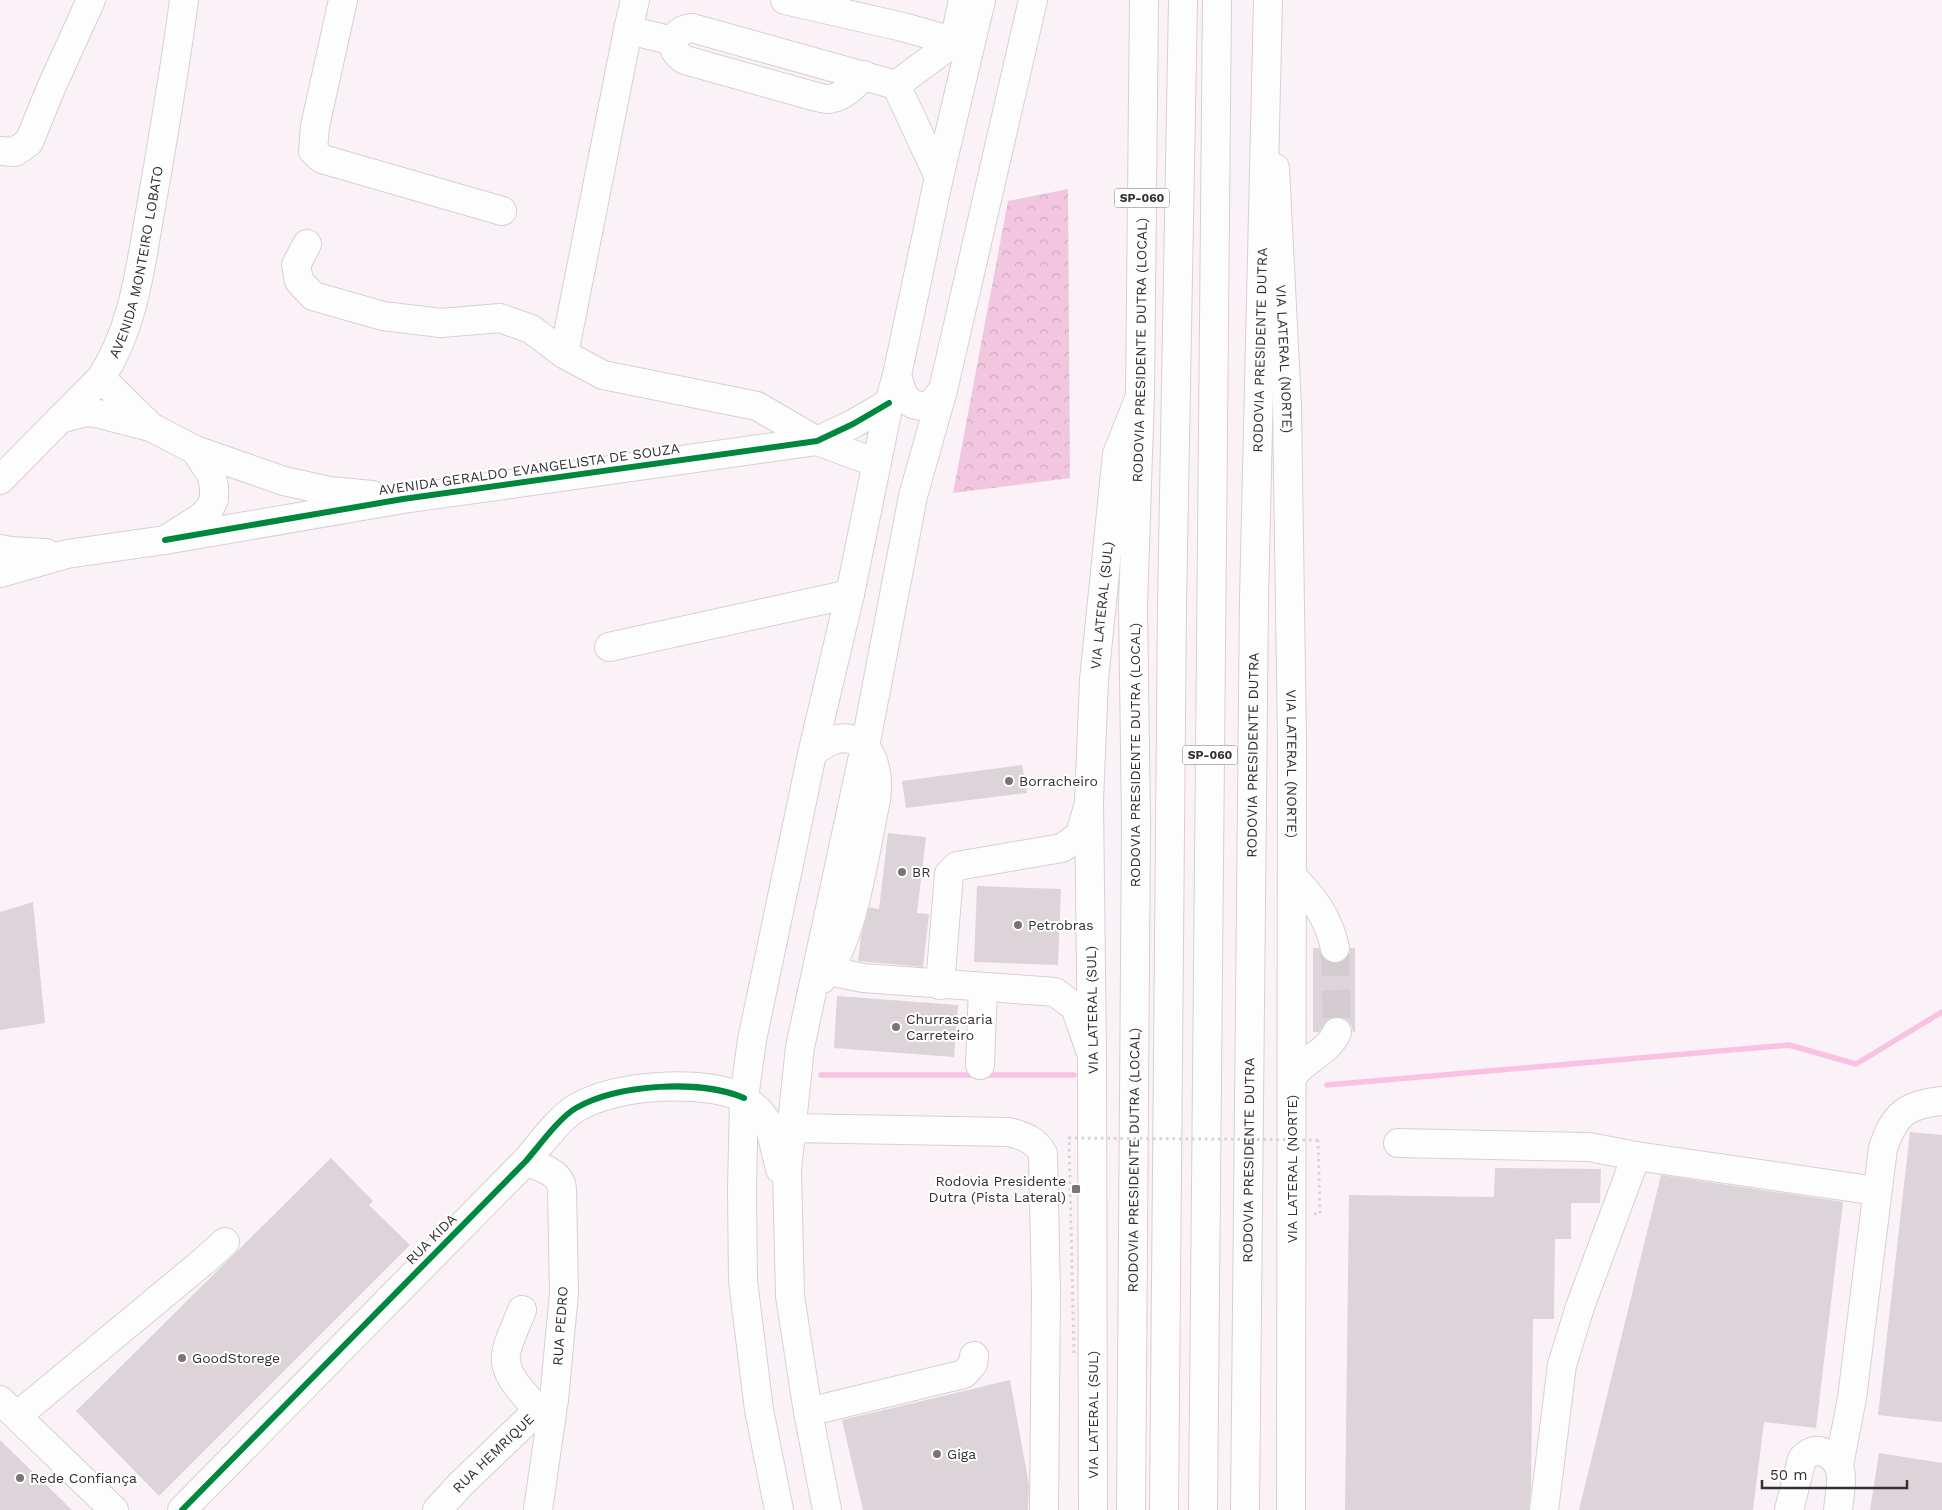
<svg xmlns="http://www.w3.org/2000/svg" width="1942" height="1510" font-family="'Work Sans',sans-serif">
<defs>
<pattern id="forest-crowns" width="20" height="18" patternUnits="userSpaceOnUse" patternTransform="scale(1.25)"><rect width="20" height="18" fill="#f3c6e0"/><path d="M2 6a3 3 0 1 1 6 0M12 15a3 3 0 1 1 6 0" fill="none" stroke="#d1aac1"/></pattern>
</defs>
<rect width="100%" height="100%" fill="#fbf2f7"/>
<!-- forest -->
<polygon fill="url(#forest-crowns)" points="1068,189 1070,478 953,493 1008,201"/>
<g fill="none" stroke-linecap="round" stroke-linejoin="round">
<!-- stream -->
<g stroke="#fac2e2" stroke-width="5.5">
<polyline points="821,1075 1074,1075"/>
<polyline points="1327,1085 1789,1045 1856,1064 1942,1012"/>
</g>
</g>
<!-- building -->
<g fill="#dcd4d8">
<polygon points="1022,765 1027,793 906,808 902,781"/>
<polygon points="888,833 926,837 917,913 929,914 923,967 858,961 861,936 869,907 879,909"/>
<polygon points="977,886 1061,889 1058,965 974,962"/>
<polygon points="33,902 45,1023 0,1030 0,912"/>
<polygon points="1313,948 1319,948 1324,959 1331,963 1338,963 1346,959 1350,953 1350,948 1355,948 1355,1032 1353,1032 1351,1024 1345,1019 1337,1016 1329,1019 1319,1032 1313,1032"/>
<polygon points="837,996 958,1005 954,1057 834,1048"/>
<polygon points="1910,1132 1942,1135 1942,1422 1878,1415"/>
<polygon points="331,1158 373,1201 369,1205 410,1245 159,1496 76,1411"/>
<polygon points="1495,1168 1601,1169 1600,1203 1571,1203 1571,1239 1555,1239 1554,1319 1533,1319 1531,1488 1529,1510 1345,1510 1349,1195 1494,1197"/>
<polygon points="1661,1175 1843,1202 1816,1428 1764,1422 1753,1510 1579,1510"/>
<polygon points="1010,1380 1029,1485 1028,1510 863,1510 842,1420"/>
<polygon points="0,1440 72,1510 0,1510"/>
<polygon points="1879,1453 1942,1463 1942,1510 1870,1510"/>
</g>
<g fill="none" stroke-linecap="round" stroke-linejoin="round">
<!-- minor-tunnel -->
<polyline stroke="#d3cbd0" stroke-width="28" stroke-dasharray="28 14" stroke-linecap="butt" points="1335,948 1337,1032"/>
<!-- minor casing -->
<g stroke="#d7cfd3" stroke-width="30">
<g id="minor">
<polyline points="343,0 315,126 313,151 322,159 502,211"/>
<polyline points="785,0 903,27 966,45"/>
<polyline points="628,30 674,41"/>
<path d="M864 75C855 85 844 97 829 99 824 99 818 97 813 96L685 60C666 49 672 30 692 28L896 85 954 42 963 0"/>
<polyline points="896,85 939,177"/>
<polyline points="0,151 15,152 29,142 51,88 91,0"/>
<polyline points="307,244 296,265 299,281 313,296 383,316 441,323 500,318 531,329 564,354 603,375 757,406 817,441 877,463"/>
<polyline points="564,354 628,30 635,0"/>
<polyline points="195,450 284,481 329,491 372,495"/>
<polyline points="165,540 403,499 817,441 853,424 889,403"/>
<polyline points="609,647 850,594"/>
<path d="M1292 876C1314 899 1328 916 1335 948"/>
<polyline points="829,971 863,978 1055,992 1075,1007 1090,1050"/>
<polyline points="940,985 949,874 957,866 1062,848 1080,835 1089,803"/>
<polyline points="980,1065 983,988"/>
<path d="M1292 1077C1305 1058 1328 1053 1337 1032"/>
<path d="M791 1128 1009 1132C1024 1136 1036 1140 1043 1154L1046 1294 1044 1510"/>
<polyline points="1398,1143 1589,1147 1636,1156"/>
<path d="M526 1161C539 1167 561 1172 562 1189L564 1293 554 1399 538 1510"/>
<path d="M522 1310C517 1324 508 1340 506 1354 503 1376 525 1394 538 1410"/>
<polyline points="808,1412 964,1374 973,1364 974,1356"/>
<polyline points="17,1416 204,1261 225,1242"/>
<path d="M1839 1465 1852 1398 1883 1148C1895 1114 1905 1105 1942 1101"/>
<path d="M182 1510 526 1161C539 1146 560 1117 576 1108 617 1084 701 1079 744 1098"/>
<path id="s1" d="M437 1510 461 1484 538 1410 554 1399"/>
<polyline points="1544,1510 1562,1365 1580,1307 1636,1156 1877,1191"/>
<path d="M1789 1510 1802 1459C1808 1453 1815 1449 1823 1452 1849 1462 1840 1488 1838 1510"/>
</g>
</g>
<!-- major casing -->
<g stroke="#d7cfd3" stroke-width="30">
<g id="major">
<path id="s2" d="M1275 168 1287 406 1292 739 1291 1510"/>
<path d="M897 375C902 395 907 410 931 405L943 390"/>
<polyline points="60,419 86,412 100,414 150,427"/>
<path id="s3" d="M0 480 101 378C135 325 140 267 151 207 163 138 175 70 184 0"/>
<polyline points="0,549 11,551 46,553"/>
<polyline points="0,573 67,554 165,540 200,518 209,510 214,499 214,486 211,474 195,450 151,427 101,378"/>
<path d="M812 754C838 728 870 734 876 773 878 782 877 791 876 800 865 850 854 941 822 979"/>
<polyline points="744,1098 759,1111 769,1124 780,1169"/>
<polyline points="0,1400 114,1510"/>
<polyline points="779,1510 759,1410 743,1281 742,1190 744,1098 752,1040 812,754 850,594 889,403 897,375 939,177 981,0"/>
<polyline points="827,1510 808,1412 790,1296 787,1170 800,1047 865,747 913,496 943,390 1033,0"/>
<path id="s4" d="M1093 1510 1092 1057 1089 801 1094 680 1117 454 1139 399"/>
</g>
</g>
<!-- highway casing -->
<g stroke="#d7cfd3" stroke-width="30">
<g id="highway">
<path id="s5" d="M1131 1510 1136 823 1133 605 1140 395 1144 0"/>
<polyline points="1164,1510 1172,605 1183,0"/>
<polyline points="1203,1510 1217,0"/>
<path id="s6" d="M1245 1510 1254 599 1268 0"/>
</g>
</g>
<!-- path -->
<polyline stroke="#d5d3d5" stroke-width="3" stroke-dasharray="2.5 4" stroke-linecap="butt" points="1314,1214 1320,1214 1318,1140"/>
<!-- minor -->
<use href="#minor" stroke="#fefdfe" stroke-width="28"/>
<!-- major -->
<use href="#major" stroke="#fefdfe" stroke-width="28"/>
<!-- highway -->
<use href="#highway" stroke="#fefdfe" stroke-width="28"/>
<!-- path-bridge -->
<polyline stroke="#d5d3d5" stroke-width="3" stroke-dasharray="2.5 4" stroke-linecap="butt" points="1074,1353 1069,1138 1318,1140"/>
<!-- cycleway casing -->
<g stroke="#fff" stroke-width="9">
<g id="cycleway">
<polyline points="165,540 403,499 817,441 853,424 889,403"/>
<path d="M182 1510 526 1161C539 1146 560 1117 576 1108 617 1084 701 1079 744 1098"/>
</g>
</g>
<!-- cycleway -->
<use href="#cycleway" stroke="#00873e" stroke-width="6"/>
</g>
<!-- markers -->
<g fill="#7a7377" stroke="#fff" stroke-width="2">
<circle cx="1009" cy="781" r="5"/>
<circle cx="902" cy="872" r="5"/>
<circle cx="1018" cy="925" r="5"/>
<circle cx="896" cy="1027" r="5"/>
<rect x="1071" y="1184" width="10" height="10" rx="2.5"/>
<circle cx="182" cy="1358" r="5"/>
<circle cx="937" cy="1454" r="5"/>
<circle cx="20" cy="1478" r="5"/>
</g>
<g text-anchor="middle" dominant-baseline="central" stroke-width="4" stroke-linejoin="round" paint-order="stroke">
<!-- shield labels -->
<g fill="#fff" stroke="#726d70" stroke-width="1">
<rect x="1114.5" y="188.5" width="55" height="19" rx="4"/>
<rect x="1182.5" y="745.5" width="55" height="19" rx="4"/>
</g>
<g font-size="12" font-weight="bold" fill="#352f32">
<text x="1142" y="198">SP-060</text>
<text x="1210" y="755">SP-060</text>
</g>
<!-- street labels -->
<g font-size="14" fill="#352f32" stroke="#fff">
<text stroke="none"><textPath href="#s3" startOffset="266">AVENIDA MONTEIRO LOBATO</textPath></text>
<text stroke="none"><textPath href="#s5" startOffset="1160">RODOVIA PRESIDENTE DUTRA (LOCAL)</textPath></text>
<text stroke="none"><textPath href="#s6" startOffset="1160">RODOVIA PRESIDENTE DUTRA</textPath></text>
<text stroke="none"><textPath href="#s2" startOffset="191">VIA LATERAL (NORTE)</textPath></text>
<text transform="translate(529 469) rotate(-8)">AVENIDA GERALDO EVANGELISTA DE SOUZA</text>
<text stroke="none"><textPath href="#s4" startOffset="905">VIA LATERAL (SUL)</textPath></text>
<text transform="translate(1135 755) rotate(-90)">RODOVIA PRESIDENTE DUTRA (LOCAL)</text>
<text stroke="none"><textPath href="#s6" startOffset="755">RODOVIA PRESIDENTE DUTRA</textPath></text>
<text stroke="none"><textPath href="#s2" startOffset="596">VIA LATERAL (NORTE)</textPath></text>
<text transform="translate(1092 1010) rotate(-91)">VIA LATERAL (SUL)</text>
<text stroke="none"><textPath href="#s5" startOffset="350">RODOVIA PRESIDENTE DUTRA (LOCAL)</textPath></text>
<text stroke="none"><textPath href="#s6" startOffset="350">RODOVIA PRESIDENTE DUTRA</textPath></text>
<text transform="translate(1292 1169) rotate(-90)">VIA LATERAL (NORTE)</text>
<text transform="translate(431 1239) rotate(-45)">RUA KIDA</text>
<text transform="translate(560 1326) rotate(-86)">RUA PEDRO</text>
<text transform="translate(1093 1415) rotate(-90)">VIA LATERAL (SUL)</text>
<text stroke="none"><textPath href="#s1" startOffset="80">RUA HEMRIQUE</textPath></text>
</g>
<!-- poi labels -->
<g font-size="14" fill="#352f32" stroke="#fff" text-anchor="start">
<text x="1019" y="781">Borracheiro</text>
<text x="912" y="872">BR</text>
<text x="1028" y="925">Petrobras</text>
<text x="906" y="1019">Churrascaria<tspan x="906" dy="16">Carreteiro</tspan></text>
<text x="1066" y="1181" text-anchor="end">Rodovia Presidente<tspan x="1066" dy="16">Dutra (Pista Lateral)</tspan></text>
<text x="192" y="1358">GoodStorege</text>
<text x="947" y="1454">Giga</text>
<text x="30" y="1478">Rede Confiança</text>
</g>
</g>
<!-- scale -->
<path d="M1762 1480v8h145v-8" fill="none" stroke="#352f32" stroke-width="2.5"/>
<text x="1770" y="1480" font-size="15" fill="#352f32" stroke="#ffffff" stroke-width="4" paint-order="stroke">50 m</text>
</svg>
